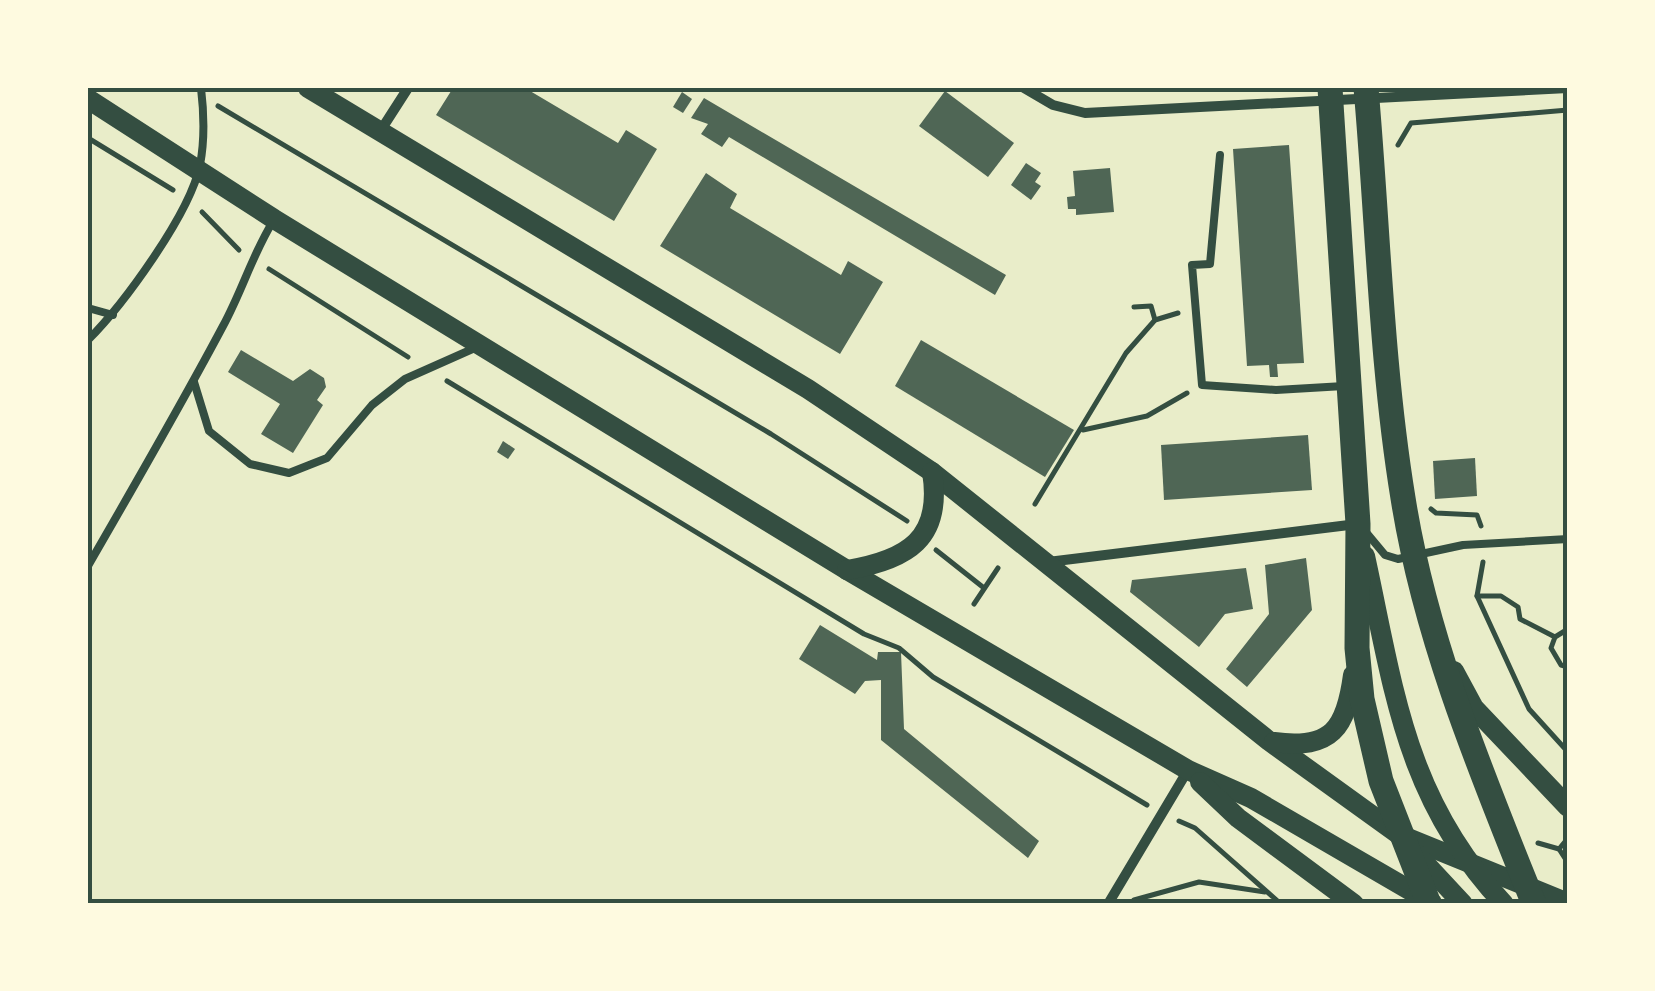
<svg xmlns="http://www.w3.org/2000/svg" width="1655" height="991" font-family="Quicksand,sans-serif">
<rect width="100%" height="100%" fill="#e9edc9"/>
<!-- building -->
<g fill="#4f6655">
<polygon points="453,88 525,88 618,143 626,130 657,149 614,221 436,115"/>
<polygon points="945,91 1014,143 988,177 919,126"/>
<polygon points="682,92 692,99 683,113 673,107"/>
<polygon points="704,98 1006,275 995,295 729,137 722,147 701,134 708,124 691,118"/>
<polygon points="1289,145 1304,363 1277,364 1278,377 1270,377 1269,365 1247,366 1233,149"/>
<polygon points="1026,163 1041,173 1035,182 1041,186 1031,200 1011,185"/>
<polygon points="1110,168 1114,212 1076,215 1076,209 1068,209 1067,197 1075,196 1073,171"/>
<polygon points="706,173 737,194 730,208 841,275 848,261 883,282 840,354 660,246"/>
<polygon points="921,340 1074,430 1045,477 895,386"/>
<polygon points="241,350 293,381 310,369 324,378 326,387 317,400 323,405 293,453 261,434 280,404 228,372"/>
<polygon points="1308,435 1312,490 1164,500 1161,445"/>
<polygon points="503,441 515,449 508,459 497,452"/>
<polygon points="1475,458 1477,496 1435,499 1433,461"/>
<polygon points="1306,558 1312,610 1247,687 1226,669 1269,614 1265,565"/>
<polygon points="1246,568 1253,609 1225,614 1199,647 1130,592 1132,580"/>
<polygon points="820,625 877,660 878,652 901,652 904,729 1039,841 1028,858 881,740 881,680 865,681 855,694 799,659"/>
</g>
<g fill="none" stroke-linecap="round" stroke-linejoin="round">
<!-- path -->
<g stroke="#344e41" stroke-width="5">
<polyline points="218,106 771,434 907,521"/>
<polyline points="88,138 173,190"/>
<polyline points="1398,145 1411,123 1568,110"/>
<polyline points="202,212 239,250"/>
<polyline points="269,269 408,357"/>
<polyline points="1134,307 1151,306 1155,320"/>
<polyline points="447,381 864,634 899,648 933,677 1147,805"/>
<polyline points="1083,430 1147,416 1187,393"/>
<polyline points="1035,504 1126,353 1155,320 1178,313"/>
<polyline points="1431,509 1436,513 1477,515 1481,526"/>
<polyline points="936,550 984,588"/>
<polyline points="1483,562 1477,596 1529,709 1568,752"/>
<polyline points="1477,596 1501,596 1518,607 1520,619 1555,637 1551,648 1561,665 1568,667"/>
<polyline points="974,604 998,568"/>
<polyline points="1555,637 1568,629"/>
<polyline points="1179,821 1195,828 1281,904"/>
<polyline points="1568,838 1559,849 1568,863"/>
<polyline points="1538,843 1559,849"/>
<polyline points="1134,900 1199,882 1265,892"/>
</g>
<!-- service -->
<g stroke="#344e41" stroke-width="8">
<polyline points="1220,155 1210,264 1192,265 1202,385 1276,390 1344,386"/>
<polyline points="88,308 113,315"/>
<path d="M88 340C123 305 190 214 200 165 205 139 204 113 201 88"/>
<polyline points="194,382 209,431 250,464 289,473 327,458 372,405 405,379 477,347"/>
<polyline points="1365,531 1385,555 1398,559 1463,545 1568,539"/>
<path d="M88 566C134 486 180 407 223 326 242 291 252 256 272 223"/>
</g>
<!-- minor -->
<g stroke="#344e41" stroke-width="10">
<polyline points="1024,88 1053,105 1085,113 1568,88"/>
<polyline points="381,130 408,88"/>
<polyline points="1048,562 1357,524"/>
<polyline points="1108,904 1188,770"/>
</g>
<!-- secondary -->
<g stroke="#344e41" stroke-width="20">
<polyline points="308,88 808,389 932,472 1269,741 1398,834 1568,903"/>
<polyline points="88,99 274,219 847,570 1188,770 1251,798 1432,903"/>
<path d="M1365 556C1394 689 1405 799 1504 904"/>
<path d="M847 570C907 560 943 539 932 472"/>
<polyline points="1454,671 1474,708 1568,807"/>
<path d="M1274 742C1332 750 1346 728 1353 675"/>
<polyline points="1200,782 1238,818 1354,904"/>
<polyline points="1410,847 1463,904"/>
</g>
<!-- primary -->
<g stroke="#344e41" stroke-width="25">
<polyline points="1330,88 1358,524 1357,648 1362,699 1381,781 1429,904"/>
<path d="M1366 88C1378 224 1381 363 1403 498 1425 638 1481 772 1534 904"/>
</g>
</g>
<!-- border -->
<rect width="1655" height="991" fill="none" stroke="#fefae0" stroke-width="180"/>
<rect x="90" y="90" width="1475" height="811" fill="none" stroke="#344e41" stroke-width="4"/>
</svg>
